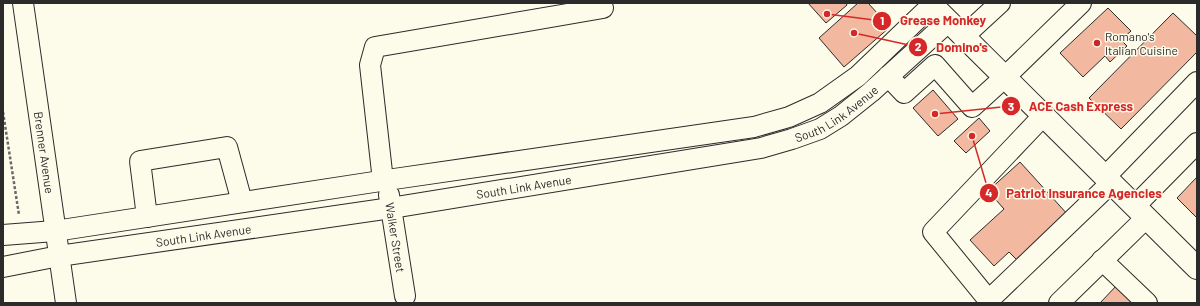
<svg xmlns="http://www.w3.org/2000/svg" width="1200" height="306" font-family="Barlow,sans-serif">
<rect width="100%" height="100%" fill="#fdfbea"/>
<!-- building -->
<g fill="#f2b8a0" stroke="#2b2b2b">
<polygon points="808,3 846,3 847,5 826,23"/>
<polygon points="858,3 868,3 890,27 844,67 819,38"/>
<polygon points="1108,8 1131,31 1121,40 1127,46 1110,62 1105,56 1083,77 1060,53"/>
<polygon points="1173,13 1197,36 1197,52 1121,129 1089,98"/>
<polygon points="933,90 958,119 938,136 913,108"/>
<polygon points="979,118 990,131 966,153 954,141"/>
<polygon points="1020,162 1069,216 1019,262 1009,252 994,266 970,240 1004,209 988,191"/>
<polygon points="1197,177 1197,218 1177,198"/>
<polygon points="1117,285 1135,303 1100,303"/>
</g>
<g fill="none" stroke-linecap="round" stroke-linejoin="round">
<!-- minor casing -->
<g stroke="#2b2b2b" stroke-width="22">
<g id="minor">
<path id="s1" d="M23 3 66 303"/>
<polyline points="963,37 1000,3"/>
<polyline points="888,76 904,93 935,65 972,107 1005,77 1081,3"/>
<polyline points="1105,177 1197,82"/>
<polyline points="383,181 370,65 375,47 603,8"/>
<path id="s2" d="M389 195 405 296"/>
<polyline points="1135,206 1197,143"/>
<polyline points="147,217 140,161 227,147 242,202"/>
<polyline points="3,235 55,231 387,180 754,127 789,117 820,103 858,76 932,5"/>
<polyline points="1102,260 1147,303"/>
<path id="s3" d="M3 267 59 256 391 208 761 148 792 139 820 129 841 116 871 92 948 22"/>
<polyline points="989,300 1111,183"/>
<polyline points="991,303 933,232 1043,116"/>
<polyline points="1059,303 1146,218"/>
</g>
</g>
<!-- major casing -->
<g stroke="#2b2b2b" stroke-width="24">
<polyline id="major" points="930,3 1197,268"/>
</g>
<!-- path -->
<polyline stroke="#6a6964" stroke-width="2.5" stroke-dasharray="3 2" stroke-linecap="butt" points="3,112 19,215"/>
<!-- minor -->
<use href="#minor" stroke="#fdfbea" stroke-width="20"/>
<!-- major -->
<use href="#major" stroke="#fdfbea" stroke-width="22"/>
</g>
<!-- markers -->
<circle fill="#c62828" stroke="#fdfbea" stroke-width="1.5" cx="1097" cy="43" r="4"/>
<g text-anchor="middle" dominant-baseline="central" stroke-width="3" stroke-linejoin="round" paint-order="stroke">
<!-- poi labels -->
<g font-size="12" fill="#2b2b2b" stroke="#fdfbea" text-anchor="start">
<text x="1105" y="36">Romano's<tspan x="1105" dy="14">Italian Cuisine</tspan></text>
</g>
<!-- street labels -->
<g font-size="12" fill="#2b2b2b" stroke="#fdfbea">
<text stroke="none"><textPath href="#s3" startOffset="851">South Link Avenue</textPath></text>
<text stroke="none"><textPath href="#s1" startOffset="151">Brenner Avenue</textPath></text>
<text stroke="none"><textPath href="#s3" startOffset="527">South Link Avenue</textPath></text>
<text stroke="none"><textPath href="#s3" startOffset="203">South Link Avenue</textPath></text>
<text stroke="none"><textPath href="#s2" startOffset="43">Walker Street</textPath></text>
</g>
</g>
<!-- callouts -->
<path fill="none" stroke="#d62828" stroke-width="1.5" d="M827 14L882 21M854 33L918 47M935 114L1011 106M972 136L989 193"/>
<g fill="#d62828" stroke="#fdfbea" stroke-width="1.5">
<circle cx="827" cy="14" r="4"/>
<circle cx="854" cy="33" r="4"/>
<circle cx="935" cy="114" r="4"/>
<circle cx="972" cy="136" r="4"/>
<circle cx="882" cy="21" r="10"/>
<circle cx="918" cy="47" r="10"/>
<circle cx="1011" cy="106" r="10"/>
<circle cx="989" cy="193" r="10"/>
</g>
<g font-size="12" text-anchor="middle" font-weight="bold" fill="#fff">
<text x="882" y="25">1</text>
<text x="918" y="51">2</text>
<text x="1011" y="111">3</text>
<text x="989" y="197">4</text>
</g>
<g font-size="13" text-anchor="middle" font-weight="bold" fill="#d62828" stroke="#fdfbea" stroke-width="3" stroke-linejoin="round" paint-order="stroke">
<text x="943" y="25">Grease Monkey</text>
<text x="962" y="52">Domino's</text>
<text x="1081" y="111">ACE Cash Express</text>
<text x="1084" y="198">Patriot Insurance Agencies</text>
</g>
<!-- border -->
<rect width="1200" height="306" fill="none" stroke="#2b2b2b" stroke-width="8"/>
</svg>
